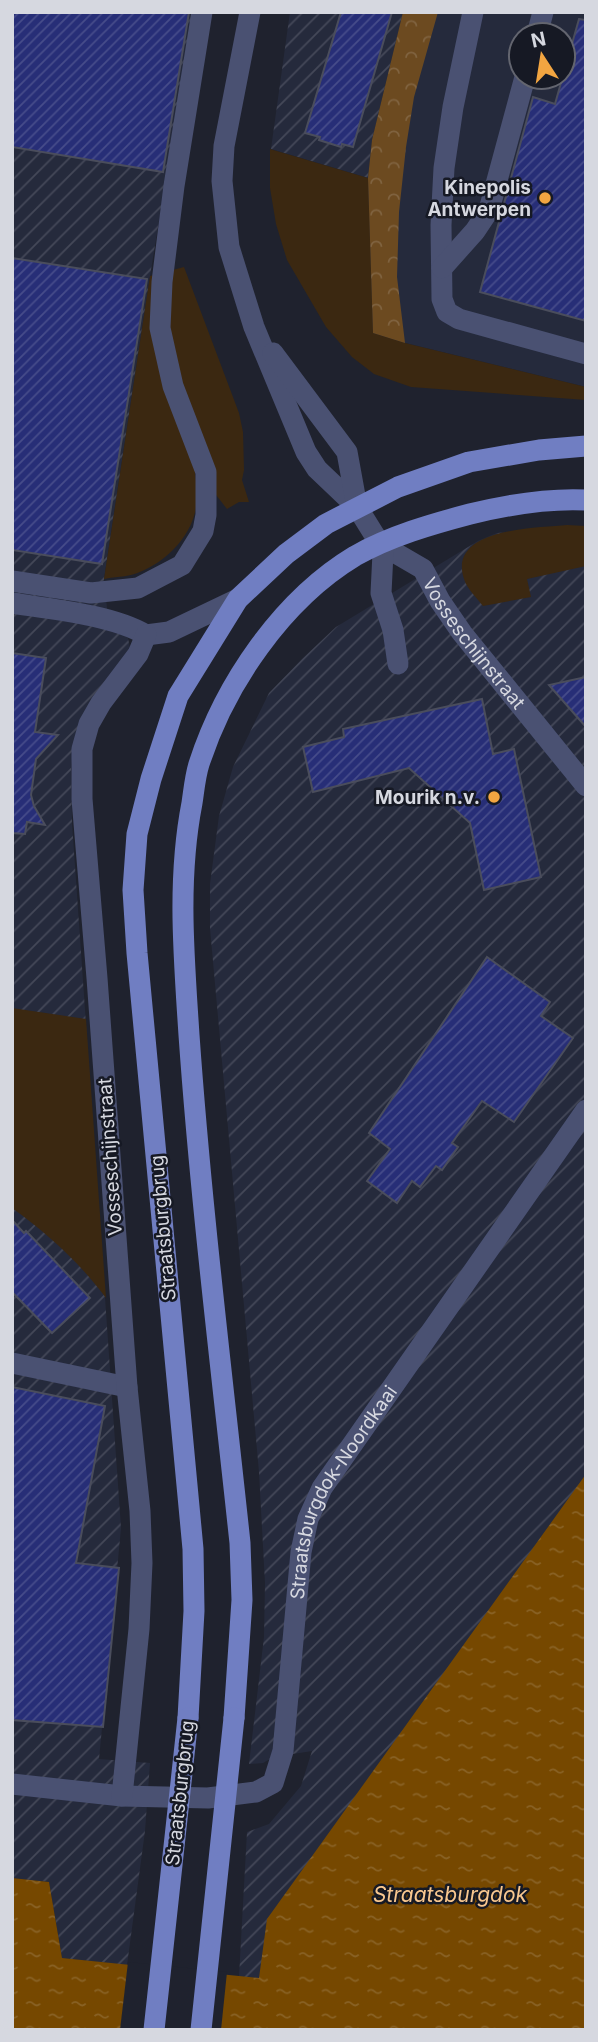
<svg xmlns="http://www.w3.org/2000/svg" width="598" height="2042" font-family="Inter,sans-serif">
<defs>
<pattern id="industrial-furrows" width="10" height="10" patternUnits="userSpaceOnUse" patternTransform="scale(1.75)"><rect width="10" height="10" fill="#252a3c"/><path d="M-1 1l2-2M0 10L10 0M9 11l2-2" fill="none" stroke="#444858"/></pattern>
<pattern id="forest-crowns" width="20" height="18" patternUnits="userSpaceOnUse" patternTransform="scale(1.75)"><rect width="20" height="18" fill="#6c4a20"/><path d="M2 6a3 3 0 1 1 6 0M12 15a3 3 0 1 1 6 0" fill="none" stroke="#806340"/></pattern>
<pattern id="water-ripples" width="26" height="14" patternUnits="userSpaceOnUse" patternTransform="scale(1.75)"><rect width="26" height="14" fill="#764800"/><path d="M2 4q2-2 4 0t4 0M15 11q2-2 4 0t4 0" fill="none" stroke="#896225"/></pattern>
<pattern id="building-hatch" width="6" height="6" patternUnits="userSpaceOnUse" patternTransform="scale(1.75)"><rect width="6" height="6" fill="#272e77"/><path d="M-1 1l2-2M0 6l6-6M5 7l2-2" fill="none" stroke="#464c8a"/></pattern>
</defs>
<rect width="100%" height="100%" fill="#1f222e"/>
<!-- built -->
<path fill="#252a3c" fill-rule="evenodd" d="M403 12H586V387L405 343 373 333ZM521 35H563V77H521Z"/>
<!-- industrial -->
<g fill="url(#industrial-furrows)">
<polygon points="12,12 193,12 150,276 104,579 109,628 121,632 128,638 130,648 75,740 71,765 72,823 121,1528 99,1759 150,1763 145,1831 127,1965 62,1958 49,1882 12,1878"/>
<polygon points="290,12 403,12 372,140 368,178 271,149"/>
<polygon points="586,527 586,1665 259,1979 239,1977 247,1832 269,1824 301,1786 312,1751 273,1757 263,1763 249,1764 264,1637 265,1583 259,1472 210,928 210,884 219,816 233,767 269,693 302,659 336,627 478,541 497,533"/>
</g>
<!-- grass -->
<g fill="#3b2811">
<polygon points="270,149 368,178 373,333 405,343 586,387 586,400 411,387 374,374 352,357 326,327 287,260 276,224 270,188"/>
<path d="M184 267 239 413 243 432 244 470 242 480 249 502H239L227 509 195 468C195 477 197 486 197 495 198 532 166 565 131 575 123 577 113 577 104 579L150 276Z"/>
<path d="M567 525 586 526V566L527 579 531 597 483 606C477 598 467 589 464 579 447 528 536 528 567 525Z"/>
<path d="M12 1008 86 1019 106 1298C80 1263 47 1233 12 1208Z"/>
</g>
<!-- forest -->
<polygon fill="url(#forest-crowns)" points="403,12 438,12 414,97 406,147 399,212 397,277 405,343 373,333 368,178 372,140"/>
<!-- water -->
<polygon fill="url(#water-ripples)" points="586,1474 586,2030 12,2030 12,1878 49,1882 62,1958 259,1978 267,1919"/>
<!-- pier -->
<polygon fill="#1f222e" points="128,1962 227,1972 221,2030 120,2030"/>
<!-- building -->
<g fill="url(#building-hatch)" stroke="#4a4d5c" stroke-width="2">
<polygon points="12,12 189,12 163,172 12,147"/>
<polygon points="341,12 392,12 353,147 342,144 341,147 319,140 320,137 305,133"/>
<polygon points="579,19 586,20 586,321 480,292 533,97 555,104"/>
<polygon points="12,258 147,279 102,564 12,550"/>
<polygon points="12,653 46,658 35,732 58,735 36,759 31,795 34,806 45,825 27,822 25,834 12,833"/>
<polygon points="586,677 586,727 549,685"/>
<polygon points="482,699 493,754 514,749 541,877 484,890 470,823 409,768 313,792 303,747 344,737 343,729"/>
<polygon points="487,957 550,1002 541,1016 573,1038 514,1122 482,1101 452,1143 458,1147 442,1170 436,1166 420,1187 412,1181 397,1203 367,1181 390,1149 369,1133"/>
<polygon points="12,1220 24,1233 26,1231 90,1298 52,1333 12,1292"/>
<polygon points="12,1387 105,1406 76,1563 119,1568 103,1727 12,1720"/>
</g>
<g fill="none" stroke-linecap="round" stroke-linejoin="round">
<!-- minor -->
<g stroke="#4a5172" stroke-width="21">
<path id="s1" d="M250 12 224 146 222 181 229 247 254 327 306 452 317 469 357 507 380 544 423 569 440 601 462 633 586 786"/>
<polyline points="473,12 453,107 444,168 441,225 442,299 447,312 459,319 586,354"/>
<polyline points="537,35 543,12"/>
<polyline points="442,268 475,231 489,210 525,77"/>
<polyline points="273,353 347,452 357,507"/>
<polyline points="380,544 383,553 381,593 393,630 398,664"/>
<polyline points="12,581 91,593 138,588 182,565 203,531 206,515 206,472 173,386 160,328 162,282 174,186 202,12"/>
<path d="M12 603C51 609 113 615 146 635"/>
<polyline points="146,635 169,632 238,599"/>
<polyline points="12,1363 127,1387"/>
<path id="s2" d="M12 1784 122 1796 208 1798 256 1792 273 1783 283 1751 301 1552 308 1519 322 1488 586 1110"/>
<polyline points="122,1796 139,1629 142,1563 140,1511 127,1387 97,978 82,799 82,749 89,724 101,703 138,654 146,635"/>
</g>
<!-- major -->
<g stroke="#707ec2" stroke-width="21">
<polyline points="188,1718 194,1611 193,1549 137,953 133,890 137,834 151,779 178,696 238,599 286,554 326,524 398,487 469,462 539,450 586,446"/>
<path d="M234 1718 242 1600 240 1543C222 1374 201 1205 189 1035 184 957 177 880 192 803 194 790 195 777 199 764 225 684 282 600 355 556 390 536 432 524 470 514 507 505 548 498 586 500"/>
</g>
<!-- major-bridge -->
<g stroke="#707ec2" stroke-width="21">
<polyline points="154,2030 188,1718"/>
<polyline points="201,2030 234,1718"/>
</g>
</g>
<!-- markers -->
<g fill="#f2a541" stroke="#161924" stroke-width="2.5">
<circle cx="545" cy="198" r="7"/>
<circle cx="494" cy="797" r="7"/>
</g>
<g text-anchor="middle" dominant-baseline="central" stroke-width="5" stroke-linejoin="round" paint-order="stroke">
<!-- poi labels -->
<g font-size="19" font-weight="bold" fill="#d6d8e0" stroke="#161924" text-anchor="end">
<text x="531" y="187">Kinepolis<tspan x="531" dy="22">Antwerpen</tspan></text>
<text x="480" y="797">Mourik n.v.</text>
</g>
<!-- street labels -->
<g font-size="19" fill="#d6d8e0" stroke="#161924">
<text stroke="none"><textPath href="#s1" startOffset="716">Vosseschijnstraat</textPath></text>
<text transform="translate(110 1157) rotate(-94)">Vosseschijnstraat</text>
<text transform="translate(163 1228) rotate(-95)">Straatsburgbrug</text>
<text stroke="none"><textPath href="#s2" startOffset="569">Straatsburgdok-Noordkaai</textPath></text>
<text transform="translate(180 1793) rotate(-84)">Straatsburgbrug</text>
</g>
<!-- water labels -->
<g font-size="21" font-style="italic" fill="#f8c78f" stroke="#161924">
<text x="450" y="1894">Straatsburgdok</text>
</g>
</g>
<!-- border -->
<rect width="598" height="2042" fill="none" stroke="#d6d8e0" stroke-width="28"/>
<!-- north arrow -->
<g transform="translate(542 56) rotate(348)"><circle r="33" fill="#161924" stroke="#63656f" stroke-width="2"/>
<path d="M0-5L12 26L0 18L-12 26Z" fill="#f2a541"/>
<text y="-10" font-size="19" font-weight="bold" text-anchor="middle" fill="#d6d8e0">N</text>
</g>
</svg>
